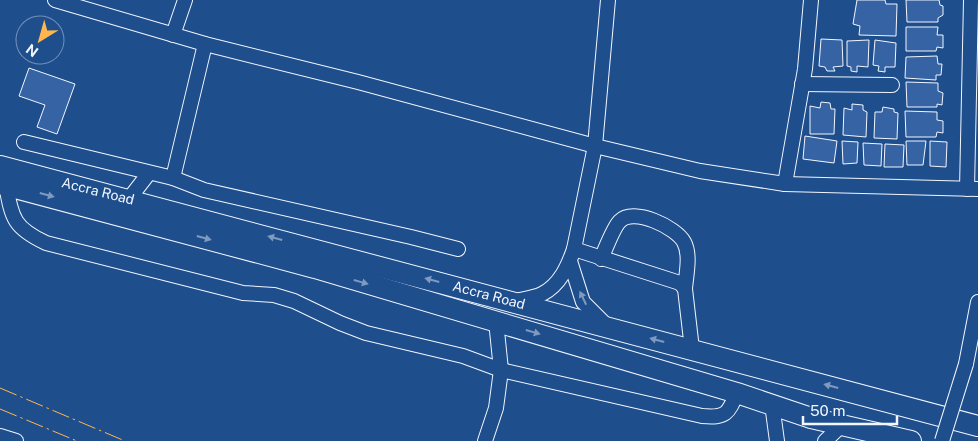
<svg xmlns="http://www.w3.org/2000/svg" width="978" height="441" font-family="'Public Sans',sans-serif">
<rect width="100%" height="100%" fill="#1f4e8c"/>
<!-- building -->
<g fill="#3563a3" stroke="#f2f6ff">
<polygon points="857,0 885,0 886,4 897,4 896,36 859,35 860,26 853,24"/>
<polygon points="906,0 939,0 940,5 943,6 943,15 938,18 938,22 907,22"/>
<polygon points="906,27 938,27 937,35 943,35 943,48 937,47 936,51 906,51"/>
<polygon points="821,39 842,40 843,66 833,67 835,71 827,71 825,67 819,66"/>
<polygon points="869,40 868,67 857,66 857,72 851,71 851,67 847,66 847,41"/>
<polygon points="875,40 896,43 895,67 885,67 885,72 878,71 879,66 873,65"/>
<polygon points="937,56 938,64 942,64 941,75 936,75 936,80 905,78 906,57"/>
<polygon points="29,68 75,84 57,134 37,127 45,105 19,96"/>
<polygon points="906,82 938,83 938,91 943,93 942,105 937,104 937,107 907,107"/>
<polygon points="821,102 830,103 831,109 835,109 834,134 810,134 810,106 820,108"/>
<polygon points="852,104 863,105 863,110 867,112 866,137 843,135 844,108 852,110"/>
<polygon points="883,107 894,109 894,112 898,113 897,139 874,138 875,112 882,112"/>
<polygon points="905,111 937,112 937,120 943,121 943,133 937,132 936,137 906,137"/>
<polygon points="805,136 837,141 834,163 803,159"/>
<polygon points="842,141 858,142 857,163 843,164"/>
<polygon points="906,141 926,141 923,165 907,165"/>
<polygon points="930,141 947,142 946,167 930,166"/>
<polygon points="863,143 882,144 881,166 864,165"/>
<polygon points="885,144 904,145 903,167 884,167"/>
</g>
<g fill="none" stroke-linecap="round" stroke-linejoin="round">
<!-- minor casing -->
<g stroke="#f2f6ff" stroke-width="16">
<g id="minor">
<polyline points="55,0 205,44 358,82 595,146 700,171 785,184 978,189"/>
<polyline points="173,35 185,0"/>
<polyline points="802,84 892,85"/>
<polyline points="24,142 173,178 204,190 411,237 458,249"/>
<polyline points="173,178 205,44"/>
<polyline points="785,184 805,69 811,0"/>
<path d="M6 185C12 219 14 228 46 243L243 293 274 295 294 301 340 323 366 333 463 356 501 370 702 416C726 418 728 414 737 393"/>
<polyline points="967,189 971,0"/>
<polyline points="129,199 149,173"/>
<polyline points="574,249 680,283 685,289 692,349"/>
<path d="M601 259C605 250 614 226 620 221 633 207 676 227 684 242 691 255 686 275 685 289"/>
<polyline points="570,261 583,302 607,326"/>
<path d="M515 301C523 299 534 298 542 294 560 285 568 266 574 249L595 146 608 0"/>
<polyline points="966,364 978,302"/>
<polyline points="772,404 777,441"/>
<polyline points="0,436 16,441"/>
<polyline points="485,441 496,408 501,370 496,321"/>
<polyline points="825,441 842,425"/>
</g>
</g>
<!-- highway casing -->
<g stroke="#f2f6ff" stroke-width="22">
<g id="highway">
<polyline points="0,166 978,426"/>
<polyline points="0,184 315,268 737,393 811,418 911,441"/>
</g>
</g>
<!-- minor -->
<use href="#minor" stroke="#1f4e8c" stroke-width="14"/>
<!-- highway -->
<use href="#highway" stroke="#1f4e8c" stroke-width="20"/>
<!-- minor-bridge casing -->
<g stroke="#f2f6ff" stroke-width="16" stroke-linecap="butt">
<polyline id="minor-bridge" points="942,441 966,364"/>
</g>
<!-- minor-bridge -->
<use href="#minor-bridge" stroke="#1f4e8c" stroke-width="14"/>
<!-- power -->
<g stroke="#ffb74d" stroke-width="1" stroke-dasharray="18 4 2.5 4" stroke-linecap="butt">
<polyline points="0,388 125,441"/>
<polyline points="0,409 77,441"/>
</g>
</g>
<!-- one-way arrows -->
<defs><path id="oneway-solid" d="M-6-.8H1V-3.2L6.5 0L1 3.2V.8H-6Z" transform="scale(1.25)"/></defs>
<g fill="#7e9ac0">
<use href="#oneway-solid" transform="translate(47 195) rotate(15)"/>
<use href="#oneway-solid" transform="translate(204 238) rotate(15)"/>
<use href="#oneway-solid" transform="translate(275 238) rotate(-165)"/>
<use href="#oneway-solid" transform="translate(432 280) rotate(-165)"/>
<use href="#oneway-solid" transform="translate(361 282) rotate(16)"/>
<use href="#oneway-solid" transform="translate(583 298) rotate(-115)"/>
<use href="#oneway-solid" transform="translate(533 332) rotate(16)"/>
<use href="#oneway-solid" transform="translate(657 340) rotate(-165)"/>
<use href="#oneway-solid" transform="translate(831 386) rotate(-165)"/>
</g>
<g text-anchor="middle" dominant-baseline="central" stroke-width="4" stroke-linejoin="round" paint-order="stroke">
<!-- street labels -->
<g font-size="14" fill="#f2f6ff" stroke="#1f4e8c">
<text transform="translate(98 191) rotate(14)">Accra Road</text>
<text transform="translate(489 295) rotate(15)">Accra Road</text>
</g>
</g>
<!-- north arrow -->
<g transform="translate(40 40) rotate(217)"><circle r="24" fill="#1f4e8c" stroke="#7391ba"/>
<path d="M0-4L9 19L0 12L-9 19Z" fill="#ffb74d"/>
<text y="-8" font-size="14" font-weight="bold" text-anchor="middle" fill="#f2f6ff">N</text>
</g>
<!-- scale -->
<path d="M803 416v8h94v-8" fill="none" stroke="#f2f6ff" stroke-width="2.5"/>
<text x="810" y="416" font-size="15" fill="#f2f6ff" stroke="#1f4e8c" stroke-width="4" paint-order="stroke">50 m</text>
</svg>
